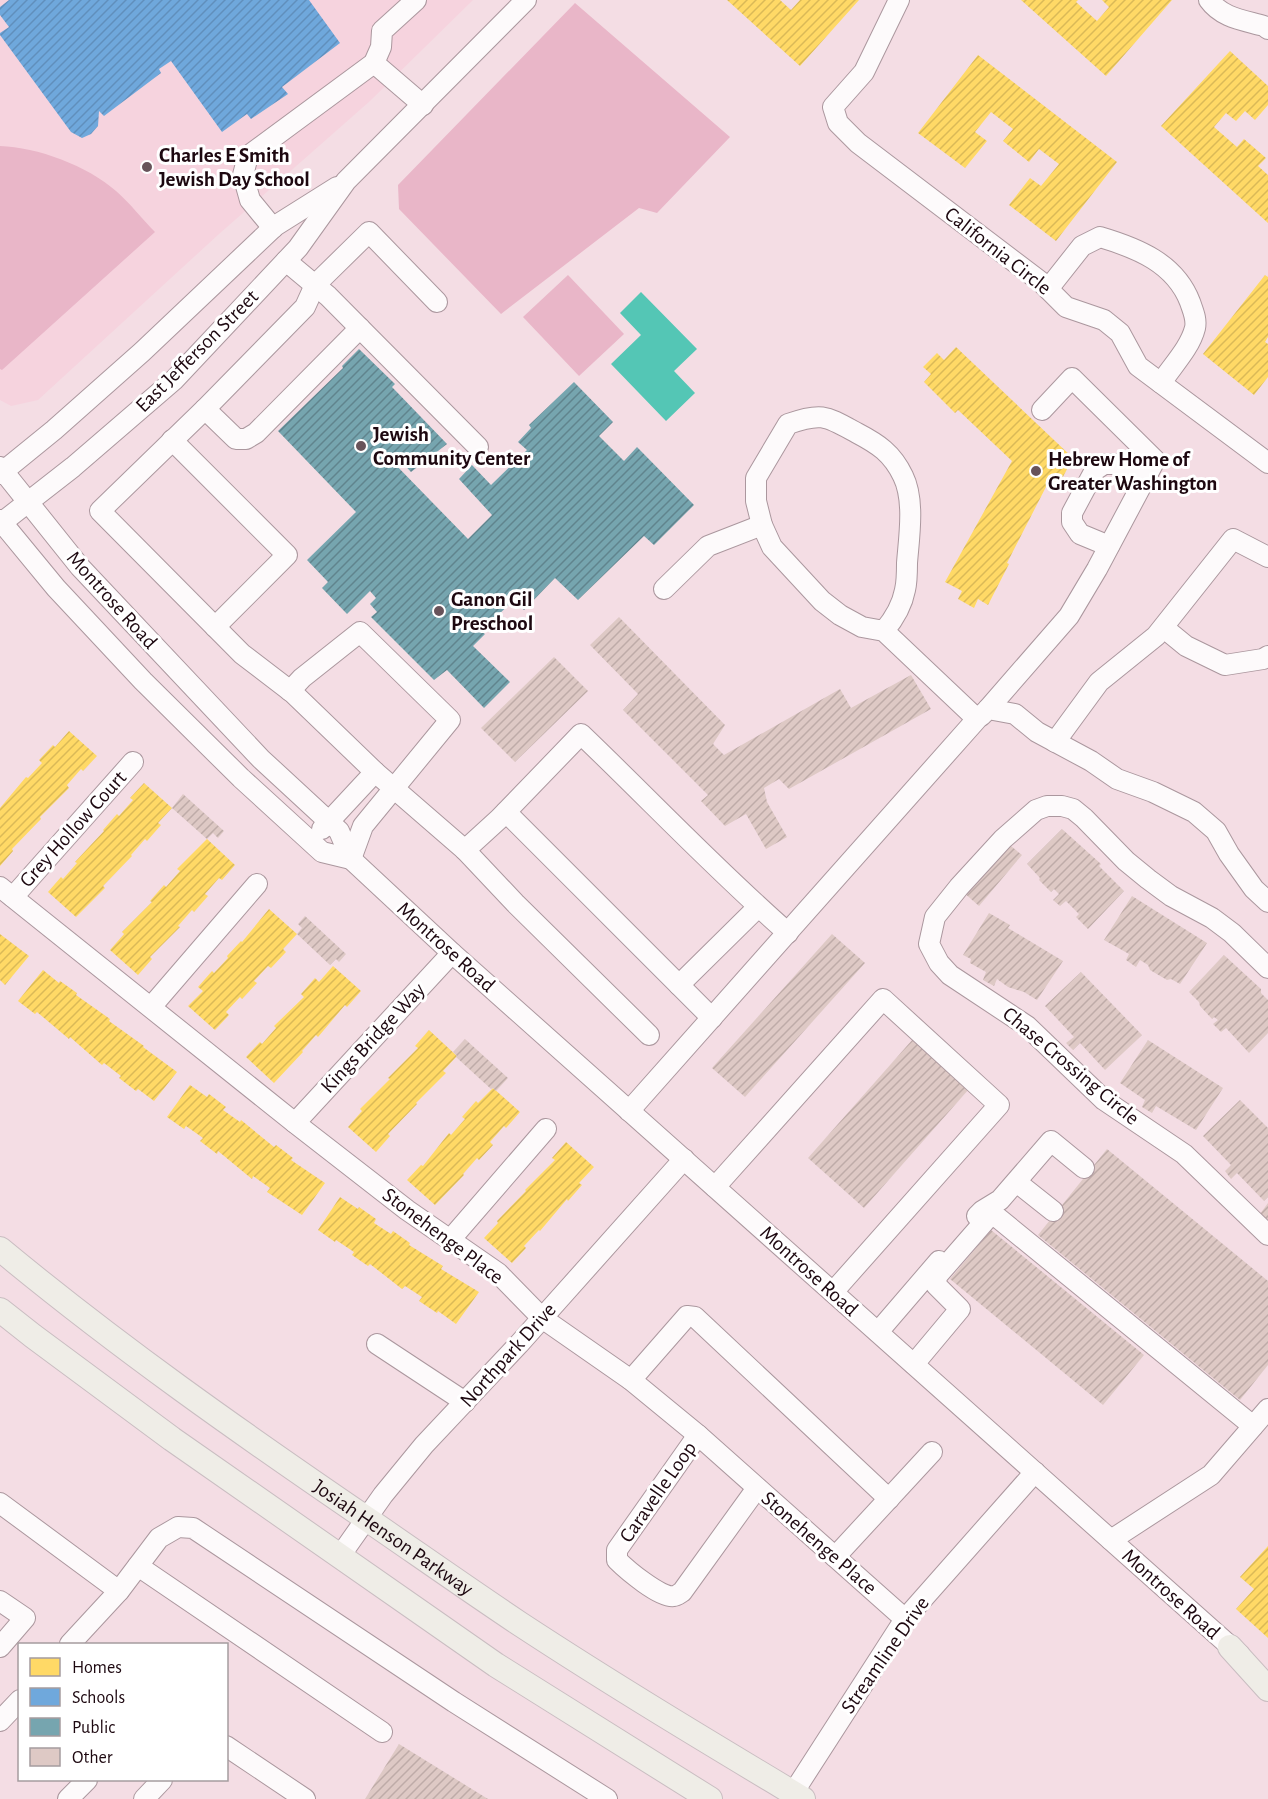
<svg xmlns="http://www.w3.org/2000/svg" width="1268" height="1799" font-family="'Alegreya Sans',sans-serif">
<defs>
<pattern id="homes-hatch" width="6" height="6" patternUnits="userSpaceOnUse" patternTransform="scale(1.5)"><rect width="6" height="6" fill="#ffd966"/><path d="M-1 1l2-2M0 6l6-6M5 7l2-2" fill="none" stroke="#dab957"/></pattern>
<pattern id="schools-hatch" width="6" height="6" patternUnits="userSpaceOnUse" patternTransform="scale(1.5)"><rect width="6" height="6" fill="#6fa8dc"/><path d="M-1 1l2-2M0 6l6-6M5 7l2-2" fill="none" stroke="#608fbc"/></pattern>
<pattern id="public-hatch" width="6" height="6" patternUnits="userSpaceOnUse" patternTransform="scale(1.5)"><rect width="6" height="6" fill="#76a5af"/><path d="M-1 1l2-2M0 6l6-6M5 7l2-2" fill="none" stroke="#60848d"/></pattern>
<pattern id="building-hatch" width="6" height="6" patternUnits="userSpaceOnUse" patternTransform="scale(1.5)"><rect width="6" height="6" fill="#dec9c5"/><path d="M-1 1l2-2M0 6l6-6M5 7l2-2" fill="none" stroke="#beaba8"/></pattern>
</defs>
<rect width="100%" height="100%" fill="#f4dde4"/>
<!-- built -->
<polygon fill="#f6d3de" points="0,0 473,0 370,101 219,234 38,400 11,406 0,400"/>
<!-- green -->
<g fill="#e9b6c8">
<polygon points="575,3 730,137 657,213 639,208 501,314 399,209 398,185"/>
<path d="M0 146C37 147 88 166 116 191 130 203 142 219 155 232L2 370 0 369Z"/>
<polygon points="568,275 624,334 579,376 523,317"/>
</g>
<!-- water -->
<polygon fill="#54c6b5" points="641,292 697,349 674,371 695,393 666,421 611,364 641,335 620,313"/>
<!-- homes -->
<g fill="url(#homes-hatch)">
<polygon points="727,0 780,0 791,10 800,0 859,0 800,66"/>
<polygon points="1021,0 1078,0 1076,2 1097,21 1109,7 1102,0 1172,0 1106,76"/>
<polygon points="1230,51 1268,86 1268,105 1255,120 1245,111 1236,121 1226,113 1214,127 1237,147 1244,139 1266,158 1258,166 1268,175 1268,223 1161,126"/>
<polygon points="978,55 1117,162 1056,241 1009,205 1030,178 1041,186 1059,164 1039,149 1029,162 1003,141 1013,129 991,112 975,132 987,141 965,168 918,133"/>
<polygon points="1265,275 1268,277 1268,337 1265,342 1268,344 1268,377 1254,395 1203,354"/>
<polygon points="956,347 1073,458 1058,486 1049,481 1007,563 1009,564 988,605 978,599 974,608 958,599 962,591 945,582 1012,461 958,410 955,413 924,382 931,374 923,367 937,353 944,360"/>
<polygon points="69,731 97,756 83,771 81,769 67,785 69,788 40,817 41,819 12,849 13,851 0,866 0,808 26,777 28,778 42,763 39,760 53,745 55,747"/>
<polygon points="144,783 172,808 158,823 161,825 147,841 145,839 131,855 132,856 103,886 105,888 76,917 48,892 61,877 63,879 77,863 75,862 104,831 103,830 117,814 119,816 133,800 130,798"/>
<polygon points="207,839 235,865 222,880 219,878 205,894 208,896 194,912 192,910 178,926 180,927 150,957 152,959 138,975 110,950 124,934 122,932 152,902 150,901 164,885 166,887 180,871 177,869"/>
<polygon points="269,909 297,934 283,949 286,952 271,968 268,966 254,981 257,983 242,999 240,997 226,1012 229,1015 215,1030 188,1006 203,991 198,987 212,971 214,973 228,958 227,956 241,941 242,942"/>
<polygon points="0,934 29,956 5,985 0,980"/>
<polygon points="333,966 361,991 347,1007 345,1005 318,1037 316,1035 302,1051 303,1052 274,1083 246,1057 260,1042 262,1044 276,1028 274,1026 304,997 301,994 315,978 319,982"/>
<polygon points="43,970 59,983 60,981 77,993 76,995 110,1019 109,1021 144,1046 143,1047 177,1072 154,1101 138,1089 136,1091 119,1078 121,1076 104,1063 102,1065 70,1037 69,1039 37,1012 35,1014 18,1001"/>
<polygon points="429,1030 457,1056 443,1071 446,1073 416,1103 417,1104 388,1134 390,1136 376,1152 348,1127 362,1111 360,1109 390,1079 388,1078 418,1048 415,1046"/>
<polygon points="190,1085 207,1097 209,1094 226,1107 223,1110 240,1122 241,1120 274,1147 276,1145 293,1158 291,1160 325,1183 302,1215 267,1192 270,1188 253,1176 252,1179 218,1151 217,1154 200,1141 203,1138 186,1126 184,1129 167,1117"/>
<polygon points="493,1088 520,1112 506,1128 504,1126 490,1142 493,1145 479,1160 477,1158 463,1174 464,1175 435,1205 407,1180 421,1165 423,1166 449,1133 451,1135 465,1119 462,1117 476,1101 478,1103"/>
<polygon points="566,1142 594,1167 579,1183 582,1185 568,1201 567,1199 540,1231 539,1230 524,1246 526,1248 512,1263 484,1238 498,1223 497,1221 526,1191 525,1190 555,1160 552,1158"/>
<polygon points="340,1197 358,1209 359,1207 376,1219 374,1223 391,1234 393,1231 410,1243 409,1245 443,1266 441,1269 479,1292 456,1324 438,1311 437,1313 419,1301 422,1297 405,1286 402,1289 370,1264 368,1266 352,1255 354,1252 336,1240 335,1242 318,1230"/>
<polygon points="1268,1546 1268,1638 1236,1609 1254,1589 1240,1577"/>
</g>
<!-- schools -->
<polygon fill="url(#schools-hatch)" points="9,0 309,0 340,43 282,87 288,94 251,119 247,114 222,132 171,61 159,69 161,73 104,116 99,111 98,126 91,134 82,138 71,132 0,35 0,33 9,27 0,15 0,7"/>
<!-- public -->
<polygon fill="url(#public-hatch)" points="359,349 395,384 392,387 447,444 411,472 396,456 391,460 468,539 492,515 459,479 472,465 491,485 527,450 518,442 531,428 529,425 574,382 613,422 599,436 624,461 637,447 694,505 654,545 644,536 578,600 555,578 524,610 514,600 481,631 485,634 473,646 510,682 484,708 447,670 434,680 371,617 377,612 370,604 376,598 370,591 347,614 322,588 328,582 307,560 356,512 278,431 343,368 342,366"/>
<!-- building -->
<g fill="url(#building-hatch)">
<polygon points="619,617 725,725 713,744 724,755 840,689 851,708 911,675 931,709 789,789 779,779 764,788 767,802 787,837 766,849 746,814 725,826 701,801 708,795 623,710 638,694 590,645"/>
<polygon points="554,657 588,691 515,762 481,728"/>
<polygon points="183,794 224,831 218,838 213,833 207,839 172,808"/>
<polygon points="1062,829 1101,864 1099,866 1124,891 1088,929 1076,917 1079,914 1066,901 1060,906 1053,900 1059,894 1054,889 1051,892 1039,880 1040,878 1027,864"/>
<polygon points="1006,842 1022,855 979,906 963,892"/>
<polygon points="1132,896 1207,943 1180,984 1171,979 1167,980 1150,970 1148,965 1140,960 1136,967 1126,960 1129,954 1104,940"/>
<polygon points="989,913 1010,925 1008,928 1063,961 1037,1000 1024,992 1008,987 997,979 994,986 983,980 986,972 970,963 971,959 963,955"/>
<polygon points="305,916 346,954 339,962 336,959 330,965 297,934 302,928 298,924"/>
<polygon points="832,934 865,963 745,1097 712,1068"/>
<polygon points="1224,955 1261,989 1261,993 1268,1000 1268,1033 1249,1053 1226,1028 1221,1032 1213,1024 1218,1020 1214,1017 1212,1019 1200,1006 1199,1002 1189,992"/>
<polygon points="1081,972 1142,1035 1105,1070 1080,1043 1073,1050 1066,1043 1074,1037 1045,1006"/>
<polygon points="465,1039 508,1078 496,1091 493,1088 491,1089 456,1057 457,1056 453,1052"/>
<polygon points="913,1039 969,1089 864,1208 808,1158"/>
<polygon points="1148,1040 1223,1088 1196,1130 1156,1106 1152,1113 1142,1107 1145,1100 1120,1083"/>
<polygon points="1240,1100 1268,1128 1268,1197 1264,1201 1237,1173 1231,1179 1225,1171 1231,1165 1203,1136"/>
<polygon points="1107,1149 1268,1281 1268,1365 1240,1400 1038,1235"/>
<polygon points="1268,1203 1268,1220 1260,1214"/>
<polygon points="991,1230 1144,1355 1103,1405 950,1279"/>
<polygon points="399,1744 488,1799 365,1799"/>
</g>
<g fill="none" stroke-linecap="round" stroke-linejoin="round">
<!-- minor casing -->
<g stroke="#ab979e" stroke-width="22">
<g id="minor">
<polyline points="899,0 864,72 833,107 838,123 858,143 1041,282 1066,307 1104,320 1120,333 1138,366 1268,463"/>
<path d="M1209 0C1222 18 1243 20 1264 26L1268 29"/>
<polyline points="374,63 423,105"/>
<polyline points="273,228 250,200 243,175 248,156 374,63 381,47 382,31 416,0"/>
<polyline points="286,261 328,296 478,447"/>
<path d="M1048 289 1082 246 1100 237C1137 248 1175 263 1190 302 1193 311 1197 319 1195 328 1190 348 1172 366 1161 383"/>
<polyline points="437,302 369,232 315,285 305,307 205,409 100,511 242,654 293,693 375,772 465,850 515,903 649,1035"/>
<polyline points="205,409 236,439 246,439 256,433 360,328"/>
<polyline points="172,440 287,555 215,627"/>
<polyline points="0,467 80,567 261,759 339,831 351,859 452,953 1240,1655"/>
<polyline points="0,474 54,430 142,352 275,226 337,187"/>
<polyline points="0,520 56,588 143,681 241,778 322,852 351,859"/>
<polyline points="0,524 73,467 174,380 298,248 346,181 526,0"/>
<polyline points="1109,546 1080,534 1072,522 1072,513 1095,470 1104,464 1118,464 1145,479"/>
<polyline points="664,589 708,546 762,525"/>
<polyline points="1164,628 1186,646 1225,665 1263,659 1268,656"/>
<polyline points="290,691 302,678 360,632 450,720 363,826 351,859"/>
<polyline points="988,709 1069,616 1097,569 1155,460 1072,378 1042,410"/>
<polyline points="981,716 988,709 1015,714 1037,732 1091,761 1117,779 1153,792 1194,812 1216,831 1229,854 1254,889 1268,902"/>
<polyline points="1055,742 1099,682 1156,636 1233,539 1268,557"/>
<polyline points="506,812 712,1018"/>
<polyline points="322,829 375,772"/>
<path d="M465 850 499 819 581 734C650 800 716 870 788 933"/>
<polyline points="0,887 295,1123 407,1210 498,1273 542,1318 631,1380 698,1435 905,1619"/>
<polyline points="13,897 133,762"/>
<polyline points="1268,968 1232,933 1212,918 1171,896 1148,879 1126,861 1084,818 1073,809 1062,806 1047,806 1036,810 1003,839 959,887 935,917 929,944 939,963 950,975 1027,1026 1104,1100 1184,1154 1268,1235"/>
<polyline points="679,985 758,907"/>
<polyline points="151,1007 257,884"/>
<path d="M629 1111 977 719 884 631 862 627 840 615 822 601 772 547 762 525 756 501V478L788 424C822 412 826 416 857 433 878 444 892 453 903 476 915 500 909 537 907 563 907 572 907 582 905 590 902 606 894 619 884 631"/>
<polyline points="295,1123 452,953"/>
<polyline points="715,1187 883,999 999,1105 833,1292"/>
<polyline points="1024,1188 1053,1211"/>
<polyline points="977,1216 982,1211 1000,1200 1051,1141 1084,1168"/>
<polyline points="450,1240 546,1129"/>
<polyline points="878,1332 939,1261"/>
<polyline points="377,1344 465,1402"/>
<polyline points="914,1364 960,1309 936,1285 937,1276 992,1213 1253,1426"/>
<polyline points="631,1380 687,1316 695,1317 889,1499"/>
<path d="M698 1435 617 1550V1560C626 1569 661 1599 674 1596 677 1596 680 1593 682 1592L757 1488"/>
<polyline points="0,1503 119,1591 159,1538 178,1527 193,1528 454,1702 607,1799"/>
<polyline points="1111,1540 1211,1475 1268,1409"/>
<polyline points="340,1556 383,1495 424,1445 519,1344 684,1159"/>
<polyline points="835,1557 932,1452"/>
<polyline points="138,1566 382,1732"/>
<polyline points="0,1601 25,1618 0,1647"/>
<polyline points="70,1644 119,1591"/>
<polyline points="0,1721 20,1700"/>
<polyline points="226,1746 305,1799"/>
<polyline points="793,1793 905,1619 1035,1472"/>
<polyline points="68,1799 87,1780"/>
<polyline points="144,1799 162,1780"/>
</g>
</g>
<!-- major casing -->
<g stroke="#c9bdc1" stroke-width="26">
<g id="major">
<path id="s1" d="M0 1249C117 1346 241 1433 367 1519 418 1554 469 1590 520 1624 613 1685 708 1742 803 1799"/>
<polyline points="0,1310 33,1336 172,1439 496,1665 710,1799"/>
<polyline points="1230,1647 1268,1689"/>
</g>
</g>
<!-- minor -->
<use href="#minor" stroke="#fdfafb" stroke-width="20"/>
<!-- major -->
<use href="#major" stroke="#efede7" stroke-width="24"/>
</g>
<!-- markers -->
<g fill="#68535a" stroke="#fff" stroke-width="2">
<circle cx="147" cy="167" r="6"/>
<circle cx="361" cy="446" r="6"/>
<circle cx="1036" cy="471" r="6"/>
<circle cx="439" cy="611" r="6"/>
</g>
<g text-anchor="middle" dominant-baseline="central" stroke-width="6" stroke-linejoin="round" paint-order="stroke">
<!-- poi labels -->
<g font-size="21" font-weight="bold" fill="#1d0810" stroke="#fff" text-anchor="start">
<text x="159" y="155">Charles E Smith<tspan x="159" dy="24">Jewish Day School</tspan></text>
<text x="373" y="434">Jewish<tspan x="373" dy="24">Community Center</tspan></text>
<text x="1048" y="459">Hebrew Home of<tspan x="1048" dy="24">Greater Washington</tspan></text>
<text x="451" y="599">Ganon Gil<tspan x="451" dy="24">Preschool</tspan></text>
</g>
<!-- street labels -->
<g font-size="21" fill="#1d0810" stroke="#fff">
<text transform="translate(998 251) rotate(38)">California Circle</text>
<text transform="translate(197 351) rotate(-45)">East Jefferson Street</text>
<text transform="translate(112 600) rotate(48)">Montrose Road</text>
<text transform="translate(73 829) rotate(-48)">Grey Hollow Court</text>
<text transform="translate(446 947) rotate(42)">Montrose Road</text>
<text transform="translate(373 1038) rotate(-47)">Kings Bridge Way</text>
<text transform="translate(1071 1066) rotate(40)">Chase Crossing Circle</text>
<text transform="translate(443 1236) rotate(37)">Stonehenge Place</text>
<text transform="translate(809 1271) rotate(42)">Montrose Road</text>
<text transform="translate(508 1355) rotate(-48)">Northpark Drive</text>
<text transform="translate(658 1492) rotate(-55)">Caravelle Loop</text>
<text stroke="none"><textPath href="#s1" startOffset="488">Josiah Henson Parkway</textPath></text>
<text transform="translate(819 1543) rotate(41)">Stonehenge Place</text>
<text transform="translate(1171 1594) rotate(42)">Montrose Road</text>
<text transform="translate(885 1655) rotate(-55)">Streamline Drive</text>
</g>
</g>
<!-- legend -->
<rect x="18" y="1643" width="210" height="138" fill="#ffffff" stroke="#a59c9f" stroke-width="1.5"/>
<rect x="30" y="1658" width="30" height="18" fill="#ffd966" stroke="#a59c9f" stroke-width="1.5"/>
<text x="72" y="1673" font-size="18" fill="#1d0810">Homes</text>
<rect x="30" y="1688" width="30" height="18" fill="#6fa8dc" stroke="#a59c9f" stroke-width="1.5"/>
<text x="72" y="1703" font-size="18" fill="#1d0810">Schools</text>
<rect x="30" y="1718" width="30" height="18" fill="#76a5af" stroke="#a59c9f" stroke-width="1.5"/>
<text x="72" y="1733" font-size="18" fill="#1d0810">Public</text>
<rect x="30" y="1748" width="30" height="18" fill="#dec9c5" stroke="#a59c9f" stroke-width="1.5"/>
<text x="72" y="1763" font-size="18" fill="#1d0810">Other</text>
</svg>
